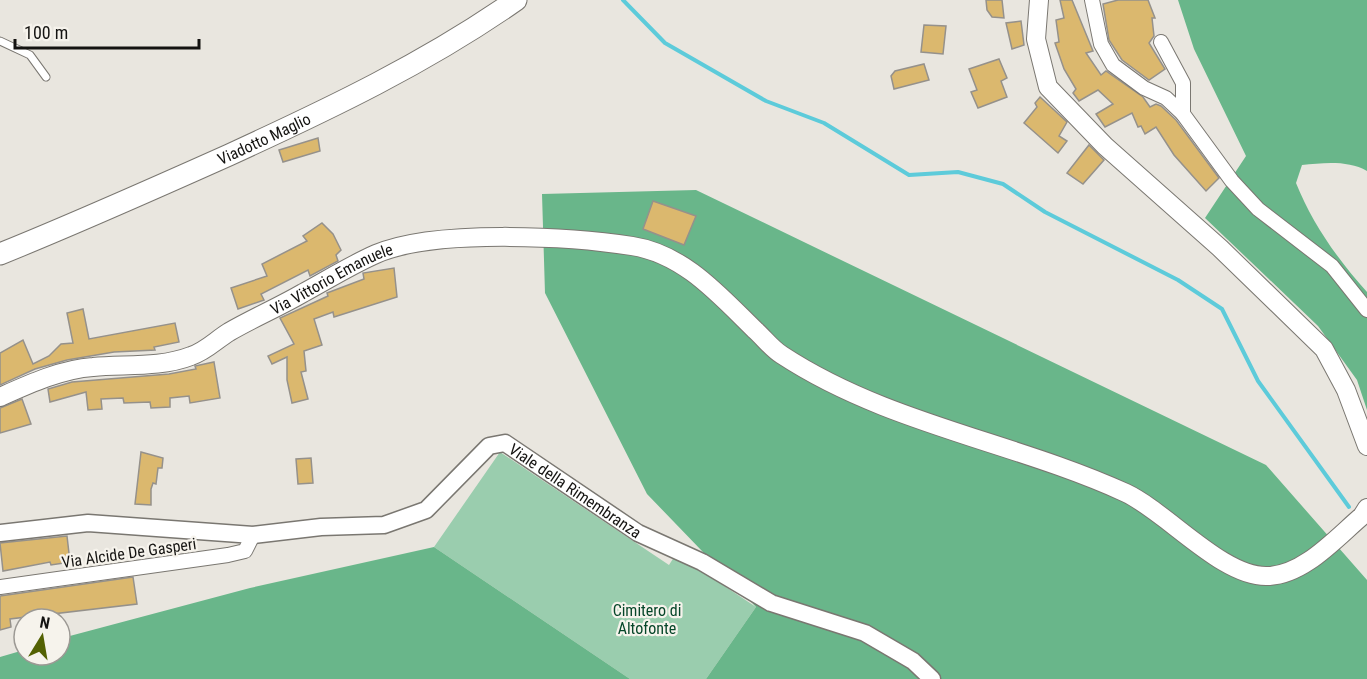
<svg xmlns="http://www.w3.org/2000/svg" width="1367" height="679" font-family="'Roboto Condensed',sans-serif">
<rect width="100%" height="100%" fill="#e9e6df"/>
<!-- green -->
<polygon fill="#9acdae" points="500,452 669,565 676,554 756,607 706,679 630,679 434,547"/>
<!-- forest -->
<g fill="#69b68a">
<path d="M1178 0H1367V171C1348 160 1323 163 1302 165L1296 183C1312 223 1338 260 1367 292V410L1357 380 1318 326 1205 218 1246 156 1194 49Z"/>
<polygon points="696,190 1266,465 1367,580 1367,679 706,679 756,607 647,494 545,293 542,194"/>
<polygon points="434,547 630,679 0,679 0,657 24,650 24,655 60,655 60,639 66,637 250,588"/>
</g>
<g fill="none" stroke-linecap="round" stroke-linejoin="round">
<!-- stream -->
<polyline stroke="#5dcbda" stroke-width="4" points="623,0 665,43 766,101 824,123 909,175 958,172 1003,184 1045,212 1178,280 1222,309 1258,381 1349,507"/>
</g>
<!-- building -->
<g fill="#dbb86e" stroke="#95918b" stroke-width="1.5">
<polygon points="986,0 1002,0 1004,18 992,17 987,10"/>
<polygon points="1060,0 1072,0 1093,51 1086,53 1101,75 1106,71 1143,97 1150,107 1156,104 1161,106 1176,120 1219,178 1206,191 1174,155 1156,127 1145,134 1141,126 1138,127 1132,113 1105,127 1096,114 1113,104 1098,90 1079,101 1073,93 1076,89 1064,69 1055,43 1059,42 1056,20 1064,18"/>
<polygon points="1118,0 1148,0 1155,18 1152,18 1154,36 1149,43 1165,69 1149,80 1122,60 1109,40 1103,4"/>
<polygon points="1021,21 1024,45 1012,49 1006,23"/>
<polygon points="924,25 946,26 943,54 921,52"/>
<polygon points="999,59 1007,78 1001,81 1007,97 978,108 971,92 977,90 969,69"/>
<polygon points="924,64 929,80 894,89 891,76 895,71"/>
<polygon points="1040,97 1067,122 1059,136 1067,141 1058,153 1024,123 1037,107 1035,103"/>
<polygon points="318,138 320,151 283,162 279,150"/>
<polygon points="1089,145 1104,160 1083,184 1067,173"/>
<polygon points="653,201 696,216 684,245 643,229"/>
<polygon points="322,223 333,234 341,250 336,255 338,261 310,276 308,270 261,294 264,300 238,309 231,288 267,276 262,264 307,241 303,236"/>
<polygon points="394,268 397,297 334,317 333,312 314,319 322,345 304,351 306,371 301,372 308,399 292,403 287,380 287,357 272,364 268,356 294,344 280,318 328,296 327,293 364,279 363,273"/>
<polygon points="83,309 89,339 175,323 179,342 154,347 155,350 114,352 67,360 35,369 0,385 0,353 23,340 33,364 49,356 61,344 73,343 67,313"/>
<polygon points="214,362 220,398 190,403 189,396 170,398 170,407 151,408 150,402 124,403 123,398 101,399 102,409 88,410 86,392 50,402 48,389 72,382 169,374 196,369 195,366"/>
<polygon points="22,399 31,424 0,433 0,408"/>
<polygon points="141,452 163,458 162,468 158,468 156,484 153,483 151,489 151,505 135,504"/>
<polygon points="311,458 313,483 298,484 296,459"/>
<polygon points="67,536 70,562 51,565 50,562 3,571 0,543"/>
<polygon points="133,577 137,604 10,619 11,627 0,630 0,596"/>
</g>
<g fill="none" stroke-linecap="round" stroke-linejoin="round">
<!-- service casing -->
<g stroke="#7a7771" stroke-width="9">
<polyline id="service" points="0,41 30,55 46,77"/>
</g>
<!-- minor casing -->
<g stroke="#7a7771" stroke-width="16">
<g id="minor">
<polyline points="1092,0 1101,44 1113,65 1144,88 1166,98 1183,114 1232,181 1258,209 1332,266 1367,310"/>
<polyline points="1161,42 1183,83 1183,114"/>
<polyline points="0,587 228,555 245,551 253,535"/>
</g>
</g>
<!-- tertiary casing -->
<g stroke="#7a7771" stroke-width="19">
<g id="tertiary">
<path id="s1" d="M0 533 88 523 253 535 321 527 384 525 426 510 489 446 505 443 638 533 702 562 771 603 865 633 913 661 932 679"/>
</g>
</g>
<!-- secondary casing -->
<g stroke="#7a7771" stroke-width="20">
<g id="secondary">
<polyline points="1039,0 1036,39 1048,87 1105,146 1220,248 1324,349 1346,390 1367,446"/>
<path id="s2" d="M0 397C29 384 62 369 93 367 125 364 160 368 191 356 206 351 216 340 229 332 253 318 279 307 303 293 327 280 351 265 376 254 433 229 570 236 632 246 684 254 719 295 755 330 764 338 772 349 782 355 887 424 1015 442 1126 493 1168 513 1223 578 1268 576 1304 575 1336 538 1362 516L1367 508"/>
</g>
</g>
<!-- primary casing -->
<g stroke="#7a7771" stroke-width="23">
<g id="primary">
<path id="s3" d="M0 254C77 223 153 189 229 155 329 109 426 63 516 0"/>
</g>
</g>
<!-- service -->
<use href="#service" stroke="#fff" stroke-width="7"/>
<!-- minor -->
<use href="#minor" stroke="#fff" stroke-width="14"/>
<!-- tertiary -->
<use href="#tertiary" stroke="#fff" stroke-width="16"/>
<!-- secondary -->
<use href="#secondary" stroke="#fff" stroke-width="18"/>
<!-- primary -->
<use href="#primary" stroke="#fff" stroke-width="21"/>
</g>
<g text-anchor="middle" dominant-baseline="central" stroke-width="4.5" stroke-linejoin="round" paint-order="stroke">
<!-- street labels -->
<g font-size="16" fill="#141311" stroke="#f6f3ec">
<text stroke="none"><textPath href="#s3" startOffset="288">Viadotto Maglio</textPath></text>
<text stroke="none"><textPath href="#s2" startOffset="358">Via Vittorio Emanuele</textPath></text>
<text stroke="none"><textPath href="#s1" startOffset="621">Viale della Rimembranza</textPath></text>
<text transform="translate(129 553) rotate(-8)">Via Alcide De Gasperi</text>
</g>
<!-- park labels -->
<g font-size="16" fill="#064629" stroke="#f6f3ec">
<text x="647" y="610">Cimitero di<tspan x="647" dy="18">Altofonte</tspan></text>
</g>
</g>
<!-- north arrow -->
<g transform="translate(42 637) rotate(11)"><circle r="28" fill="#f6f3ec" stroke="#9c9994" stroke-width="1.5"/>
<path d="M0-4.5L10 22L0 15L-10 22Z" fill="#536103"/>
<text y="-9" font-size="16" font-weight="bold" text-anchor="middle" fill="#141311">N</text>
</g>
<!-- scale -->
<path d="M15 39v9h184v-9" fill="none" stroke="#141311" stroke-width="3"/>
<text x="24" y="39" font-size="18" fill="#141311" stroke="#f6f3ec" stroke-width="4.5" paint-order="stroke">100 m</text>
</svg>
